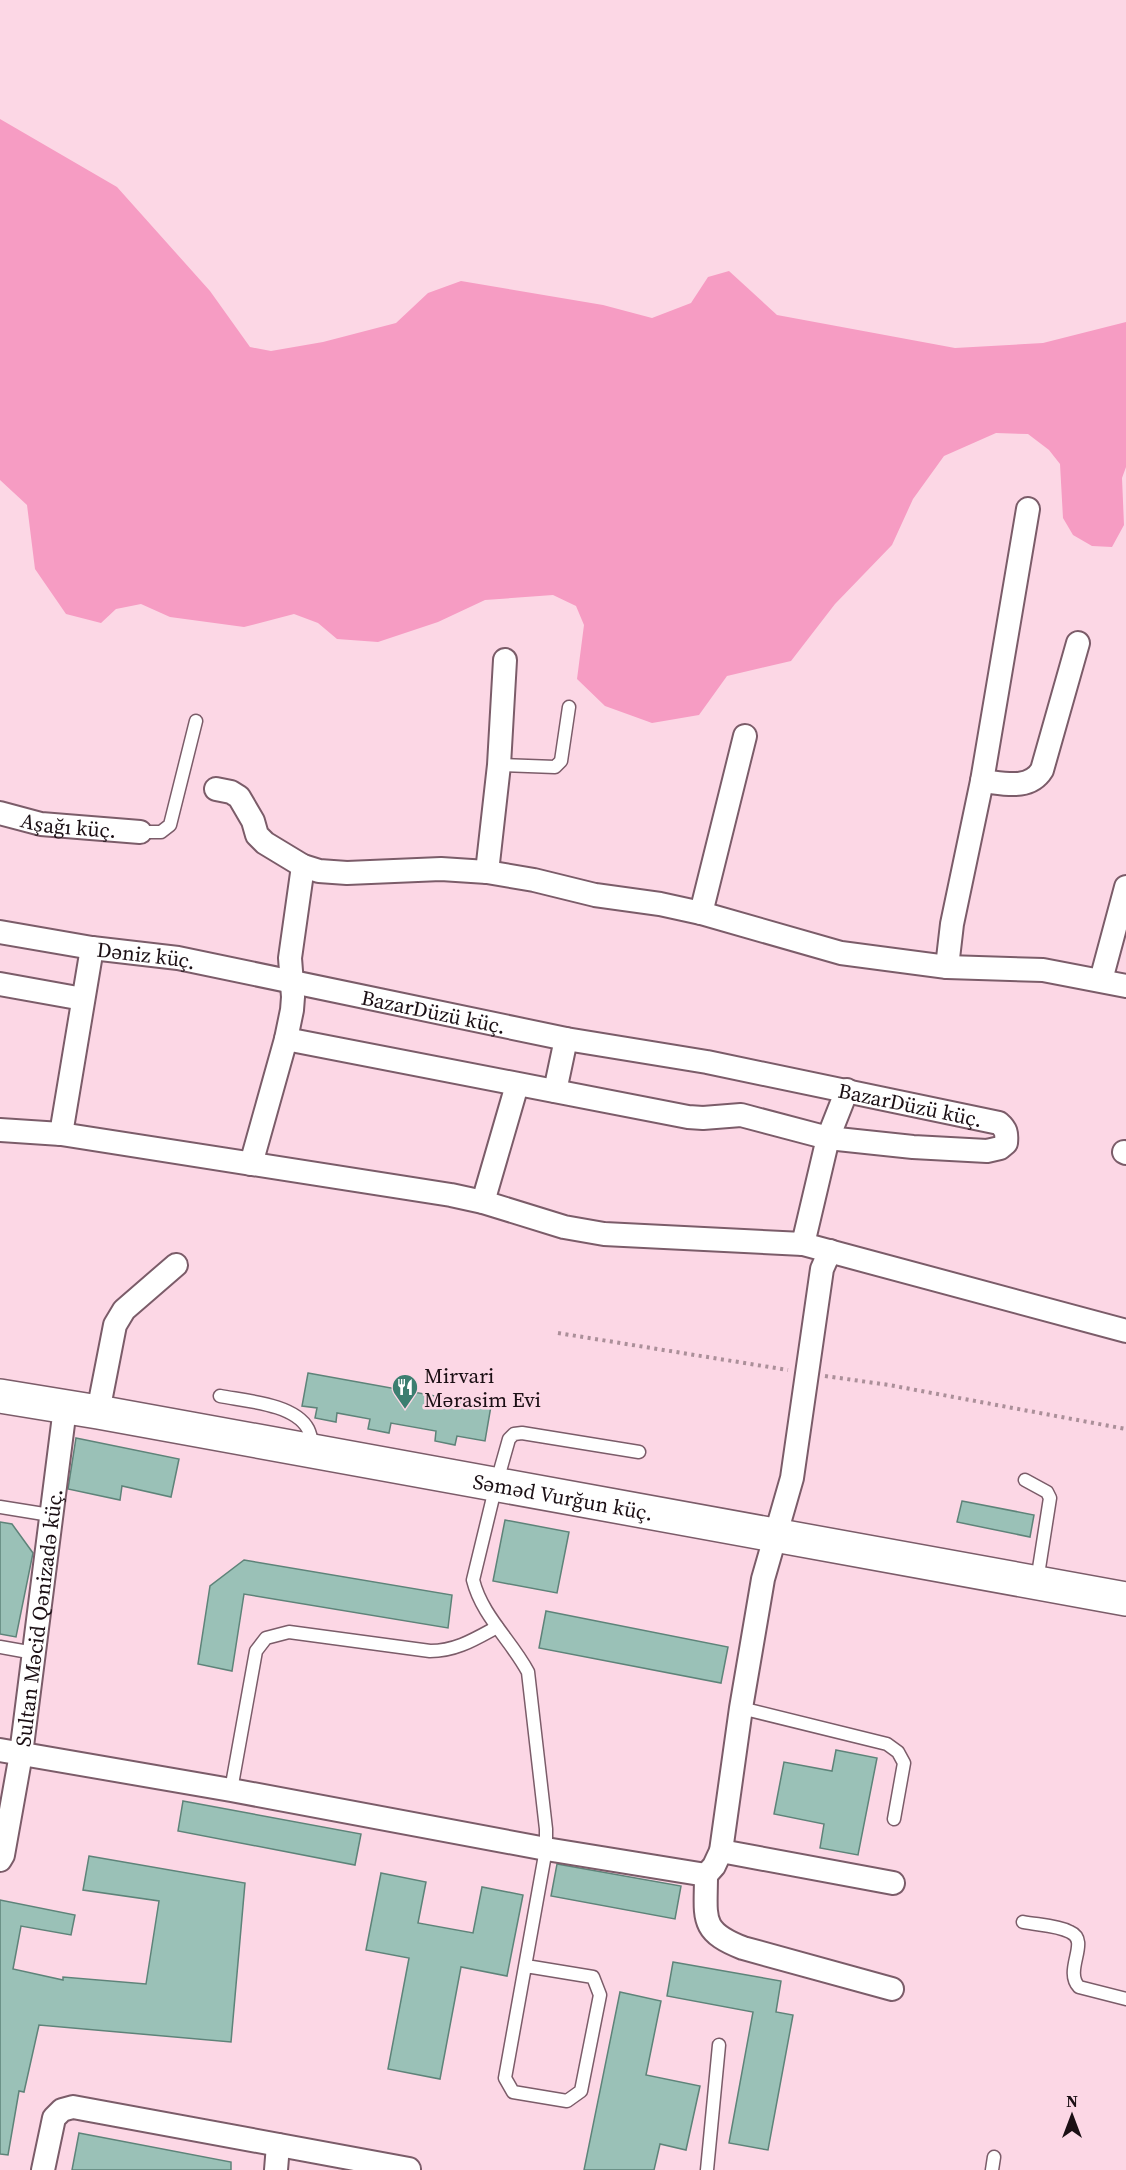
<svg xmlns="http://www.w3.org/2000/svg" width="1126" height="2170" font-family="'Source Serif 4',serif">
<rect width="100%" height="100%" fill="#fcd7e5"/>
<!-- water -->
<polygon fill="#f69cc3" points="0,119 117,187 210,291 250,347 271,351 323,342 396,323 428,293 461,281 603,305 652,318 691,303 708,277 729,271 777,315 955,348 1043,343 1126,322 1126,467 1122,478 1124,525 1112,547 1092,546 1073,535 1063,518 1060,464 1049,450 1028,434 996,433 944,456 913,499 892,545 835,604 791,661 727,676 699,715 652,723 605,706 577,679 584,625 576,606 553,595 485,600 438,622 378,642 337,639 318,623 294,614 244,627 170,617 141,604 116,609 101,623 66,614 35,569 27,505 0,480"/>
<!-- building -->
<g fill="#9ac1b7" stroke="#5e8379" stroke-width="1.5">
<polygon points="308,1373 491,1406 485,1441 457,1436 455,1445 435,1441 436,1431 391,1423 389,1433 368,1429 370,1419 337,1413 336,1422 315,1418 317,1408 302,1406"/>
<polygon points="76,1438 179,1459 171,1497 122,1486 120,1500 68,1489"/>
<polygon points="962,1501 1034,1515 1030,1537 957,1522"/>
<polygon points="505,1520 569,1532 557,1593 493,1581"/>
<polygon points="0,1522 12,1524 33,1553 16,1637 0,1634"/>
<polygon points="244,1560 452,1595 448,1628 244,1594 232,1671 198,1664 210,1586"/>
<polygon points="546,1611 728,1647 721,1683 539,1648"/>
<polygon points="836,1750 877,1758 858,1855 820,1848 824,1824 774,1814 784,1762 832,1771"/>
<polygon points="183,1801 361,1834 355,1865 178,1831"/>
<polygon points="89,1856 245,1883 231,2042 39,2025 24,2092 19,2091 8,2155 0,2154 0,1900 75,1915 71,1935 21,1926 13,1969 63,1980 63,1977 146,1984 159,1901 83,1890"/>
<polygon points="557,1864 681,1886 675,1919 551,1896"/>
<polygon points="381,1873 426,1882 418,1923 473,1933 482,1887 523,1895 507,1976 461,1967 440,2079 388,2069 409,1958 366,1950"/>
<polygon points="673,1962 781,1981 776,2012 793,2015 768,2150 729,2143 753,2012 667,1996"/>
<polygon points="620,1992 661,2001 646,2075 700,2086 686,2150 660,2144 654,2170 584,2170"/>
<polygon points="79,2133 231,2162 231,2170 72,2170"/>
</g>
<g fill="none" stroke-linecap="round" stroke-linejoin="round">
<!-- service casing -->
<g stroke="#7b5c69" stroke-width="15">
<g id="service">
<polyline points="499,765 555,767 561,761 569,707"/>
<polyline points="140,832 161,832 170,825 196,721"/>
<path d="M220 1396C246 1401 295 1404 308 1429 311 1435 312 1442 313 1448"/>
<polyline points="1025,1480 1047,1492 1050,1498 1037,1581"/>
<polyline points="0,1507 50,1515"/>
<polyline points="0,1647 34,1653"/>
<polyline points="741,1708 887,1744 898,1752 904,1763 894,1819"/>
<path d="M231 1790 256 1651 266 1638 289 1632 430 1651C456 1651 475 1639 497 1627"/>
<path d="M1023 1922C1037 1925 1057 1925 1070 1932 1091 1941 1063 1970 1079 1987L1126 1999"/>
<path d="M526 1966 593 1977 600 1995 581 2091 567 2101 513 2092 505 2078 546 1849V1829L528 1672C511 1640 482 1616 473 1580L496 1485 509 1439 514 1434 522 1433 639 1452"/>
<polyline points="707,2170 719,2045"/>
<polyline points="992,2170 994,2157"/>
</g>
</g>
<!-- minor casing -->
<g stroke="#7b5c69" stroke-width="26">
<g id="minor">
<path d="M982 781C1003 783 1029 791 1042 770L1078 643"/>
<polyline points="216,789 231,792 239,797 253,821 257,835 265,843 303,866 319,871 347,873 441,869 487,872 534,880 595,895 660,904 701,913 841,953 947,967 1043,970 1126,986"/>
<path id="s1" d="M0 813 41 824 140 832"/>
<polyline points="487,872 499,765 505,660"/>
<polyline points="701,913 745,736"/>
<path id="s2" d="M0 932 92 948 178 958 566 1039 707 1062 999 1123C1006 1129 1007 1133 1006 1143L1000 1148 987 1151 913 1147 828 1138 741 1115 703 1118 688 1117 286 1039"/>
<polyline points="947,967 952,924 982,781 1028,509"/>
<polyline points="1101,980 1126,887"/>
<polyline points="0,984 83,999"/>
<polyline points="555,1091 566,1039"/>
<polyline points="0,1130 61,1134 451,1195 483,1202 564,1227 604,1234 803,1244 1126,1331"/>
<polyline points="61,1134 92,948"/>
<polyline points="1124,1152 1126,1153"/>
<polyline points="251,1164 286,1039 292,1010 293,997 290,958 303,866"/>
<polyline points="483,1202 517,1085"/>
<polyline points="803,1244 828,1138 847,1090"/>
<polyline points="98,1412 115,1325 124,1310 176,1265"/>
<polyline points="0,1750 231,1790 546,1849 706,1875 714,1866 721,1851 741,1708 763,1579 792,1478 822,1269 830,1251"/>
<polyline points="721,1851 893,1883"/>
<path id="s3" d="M0 1860 3 1855 21 1754 65 1408"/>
<path d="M706 1875C706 1918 699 1931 743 1948L892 1989"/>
<polyline points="43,2170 54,2118 62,2110 73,2107 409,2169"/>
<polyline points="276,2170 278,2145"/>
</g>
</g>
<!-- secondary casing -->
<g stroke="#7b5c69" stroke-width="36">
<g id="secondary">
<path id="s4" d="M0 1396 98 1412 1126 1599"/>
</g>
</g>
<!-- path -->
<g stroke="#ab8f99" stroke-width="4" stroke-dasharray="3 4.5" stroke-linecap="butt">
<polyline points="558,1333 788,1370"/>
<polyline points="825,1376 889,1385 1126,1429"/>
</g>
<!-- service -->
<use href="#service" stroke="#fff" stroke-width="12"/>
<!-- minor -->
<use href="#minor" stroke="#fff" stroke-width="22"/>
<!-- secondary -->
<use href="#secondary" stroke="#fff" stroke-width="33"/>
</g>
<!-- icons -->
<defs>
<g id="restaurant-pin" transform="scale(1.35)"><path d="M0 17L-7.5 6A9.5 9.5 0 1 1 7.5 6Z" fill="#3c7e70" stroke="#fcd7e5"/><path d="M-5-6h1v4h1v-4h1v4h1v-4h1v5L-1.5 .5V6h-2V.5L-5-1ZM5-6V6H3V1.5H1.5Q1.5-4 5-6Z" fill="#fff"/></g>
</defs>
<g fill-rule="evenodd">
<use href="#restaurant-pin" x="405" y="1387"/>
</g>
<g text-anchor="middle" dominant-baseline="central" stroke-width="5" stroke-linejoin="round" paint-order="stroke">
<!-- street labels -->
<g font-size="21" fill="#1b0f14" stroke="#fcd7e5">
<text stroke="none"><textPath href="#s1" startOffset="70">Aşağı küç.</textPath></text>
<text stroke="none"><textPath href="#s2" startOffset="148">Dəniz küç.</textPath></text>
<text stroke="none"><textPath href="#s2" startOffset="441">BazarDüzü küç.</textPath></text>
<text stroke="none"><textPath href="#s2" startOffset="927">BazarDüzü küç.</textPath></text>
<text stroke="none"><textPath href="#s4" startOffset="572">Səməd Vurğun küç.</textPath></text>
<text stroke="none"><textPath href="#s3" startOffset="246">Sultan Məcid Qənizadə küç.</textPath></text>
</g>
<!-- poi labels -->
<g font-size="21" fill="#1b0f14" stroke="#fcd7e5" text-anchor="start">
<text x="424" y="1375">Mirvari<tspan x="424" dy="24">Mərasim Evi</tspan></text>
</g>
</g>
<!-- north arrow -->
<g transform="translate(1072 2116)" stroke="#fcd7e5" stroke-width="4.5" paint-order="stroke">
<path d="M0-4.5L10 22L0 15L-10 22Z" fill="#1b0f14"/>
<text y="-9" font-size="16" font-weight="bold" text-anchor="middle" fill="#1b0f14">N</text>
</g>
</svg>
